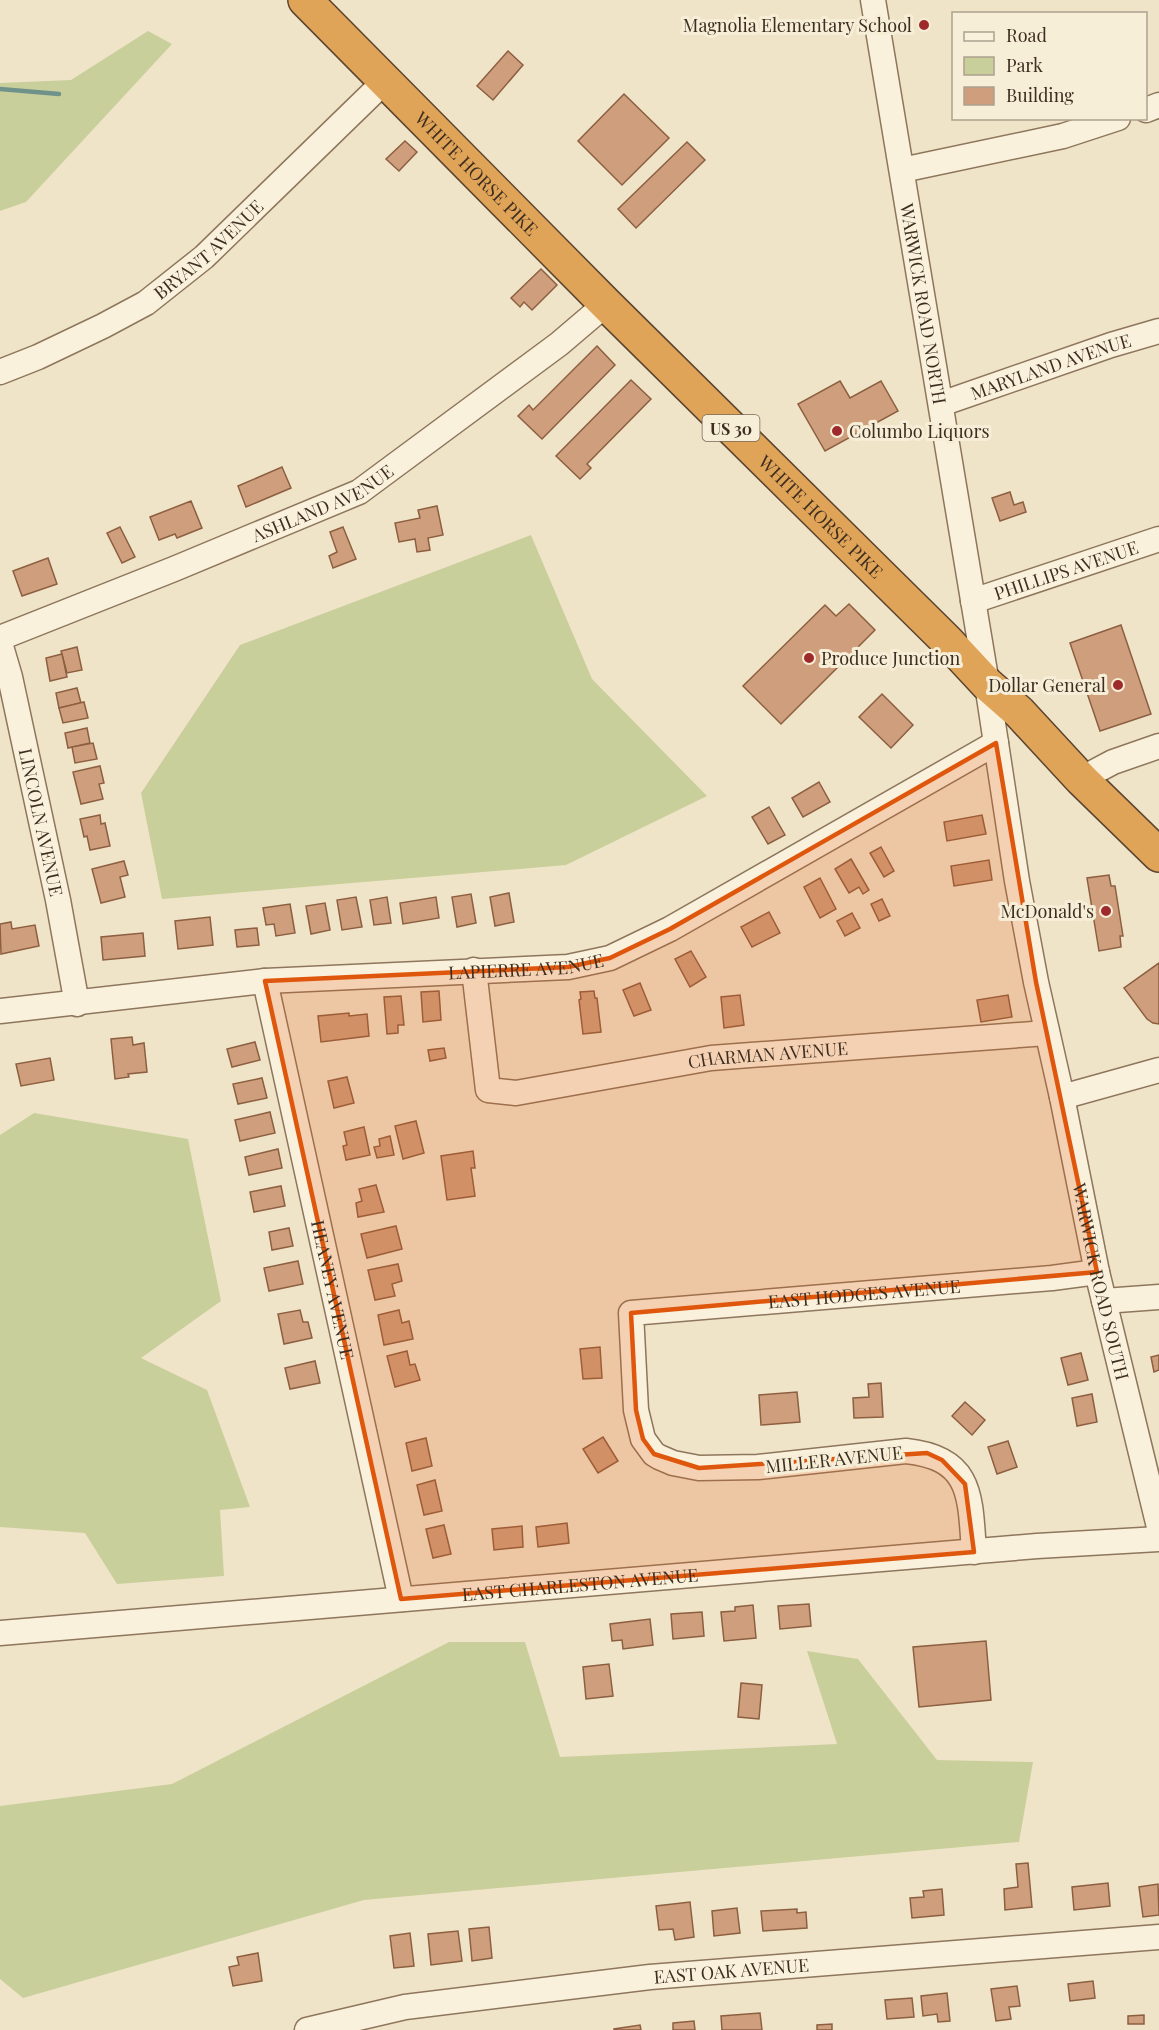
<svg xmlns="http://www.w3.org/2000/svg" width="1159" height="2030" font-family="'Playfair Display',serif">
<rect width="100%" height="100%" fill="#f0e4c8"/>
<!-- green -->
<g fill="#c9cf9b">
<polygon points="148,31 172,44 26,202 0,211 0,83 71,80"/>
<polygon points="531,535 592,679 707,796 566,865 162,899 141,793 240,645"/>
<polygon points="34,1113 188,1139 221,1301 141,1358 207,1390 250,1507 220,1510 224,1576 117,1584 85,1533 0,1527 0,1135"/>
<polygon points="449,1642 525,1642 560,1757 837,1744 807,1651 858,1659 937,1760 1033,1762 1019,1842 364,1900 23,1998 0,1979 0,1806 172,1784"/>
</g>
<g fill="none" stroke-linecap="round" stroke-linejoin="round">
<!-- stream -->
<polyline stroke="#6f938a" stroke-width="4.5" points="0,89 59,94"/>
</g>
<!-- building -->
<g fill="#cf9f7d" stroke="#8d5f41" stroke-width="1.5">
<polygon points="508,51 523,65 493,100 477,86"/>
<polygon points="624,94 669,138 622,185 578,141"/>
<polygon points="405,141 417,152 399,171 386,159"/>
<polygon points="687,142 705,160 636,228 618,209"/>
<polygon points="541,269 557,285 532,310 524,302 520,307 511,298"/>
<polygon points="597,346 615,365 542,439 518,416 529,405 533,410"/>
<polygon points="631,380 651,399 587,464 591,468 580,479 556,456"/>
<polygon points="840,381 850,398 881,381 898,411 825,451 798,404"/>
<polygon points="282,467 291,488 246,507 238,486"/>
<polygon points="1010,492 1014,505 1023,502 1026,512 1000,521 992,498"/>
<polygon points="191,501 202,528 177,538 175,534 159,540 150,517"/>
<polygon points="437,506 443,535 428,538 430,550 417,552 415,539 399,542 395,523 420,518 418,510"/>
<polygon points="120,527 135,557 122,563 107,533"/>
<polygon points="343,527 356,559 333,568 329,556 337,552 330,532"/>
<polygon points="48,558 57,584 22,596 13,571"/>
<polygon points="849,604 875,630 781,724 743,686 825,605 836,616"/>
<polygon points="1121,625 1151,714 1100,731 1070,643"/>
<polygon points="77,647 82,670 67,673 61,651"/>
<polygon points="62,654 67,677 50,681 46,658"/>
<polygon points="77,688 81,703 59,708 56,693"/>
<polygon points="882,694 913,725 891,748 859,717"/>
<polygon points="84,702 88,718 63,723 59,708"/>
<polygon points="87,728 90,743 68,748 65,733"/>
<polygon points="93,743 97,759 75,763 72,747"/>
<polygon points="100,766 104,783 99,784 103,799 81,804 73,772"/>
<polygon points="819,782 830,802 803,817 792,798"/>
<polygon points="769,807 785,835 768,844 752,817"/>
<polygon points="100,815 101,824 105,823 110,846 90,850 87,836 84,837 80,819"/>
<polygon points="982,815 986,834 947,841 944,822"/>
<polygon points="881,847 894,871 884,877 870,853"/>
<polygon points="851,859 869,890 863,894 859,887 849,893 835,869"/>
<polygon points="989,860 992,880 954,886 951,866"/>
<polygon points="124,861 128,875 120,877 125,897 101,903 92,869"/>
<polygon points="1109,875 1111,886 1115,886 1123,936 1120,936 1121,947 1099,951 1087,878"/>
<polygon points="820,878 836,909 820,918 804,887"/>
<polygon points="509,893 514,922 495,926 490,897"/>
<polygon points="471,894 476,923 457,927 452,897"/>
<polygon points="356,897 362,927 342,930 337,900"/>
<polygon points="387,897 391,923 374,925 370,900"/>
<polygon points="436,897 439,918 403,924 400,903"/>
<polygon points="882,899 890,916 879,921 871,904"/>
<polygon points="325,903 330,930 311,934 306,906"/>
<polygon points="290,904 295,933 276,936 274,924 266,925 263,908"/>
<polygon points="769,912 780,933 752,947 741,927"/>
<polygon points="852,913 860,928 845,936 837,921"/>
<polygon points="210,917 213,945 178,949 175,921"/>
<polygon points="11,922 12,929 35,925 39,946 1,954 0,924"/>
<polygon points="257,928 259,945 237,947 235,930"/>
<polygon points="143,933 145,956 103,960 101,937"/>
<polygon points="691,951 706,977 690,987 675,959"/>
<polygon points="1159,963 1159,1024 1153,1023 1147,1019 1124,988"/>
<polygon points="640,983 651,1010 634,1016 623,990"/>
<polygon points="439,991 441,1020 423,1022 421,992"/>
<polygon points="594,991 595,998 597,998 601,1032 583,1034 579,1000 581,999 580,992"/>
<polygon points="740,995 744,1025 724,1028 721,997"/>
<polygon points="1008,995 1012,1017 981,1022 977,1000"/>
<polygon points="401,996 404,1025 398,1025 398,1033 387,1034 384,997"/>
<polygon points="349,1013 349,1016 367,1014 369,1036 321,1042 318,1016"/>
<polygon points="132,1037 133,1045 144,1043 147,1072 128,1074 129,1077 115,1079 111,1039"/>
<polygon points="255,1042 260,1060 232,1067 227,1049"/>
<polygon points="444,1048 446,1058 430,1061 428,1050"/>
<polygon points="50,1058 54,1080 21,1086 16,1064"/>
<polygon points="347,1077 354,1103 334,1108 328,1081"/>
<polygon points="262,1078 267,1098 238,1104 233,1084"/>
<polygon points="270,1112 275,1133 240,1141 235,1120"/>
<polygon points="416,1121 424,1153 403,1159 395,1126"/>
<polygon points="364,1127 370,1155 346,1160 343,1146 347,1145 344,1132"/>
<polygon points="390,1136 394,1155 377,1158 374,1147 380,1146 379,1139"/>
<polygon points="278,1149 282,1168 249,1175 245,1157"/>
<polygon points="473,1151 475,1168 471,1168 475,1196 447,1200 441,1156"/>
<polygon points="376,1185 384,1212 358,1217 356,1203 362,1201 359,1189"/>
<polygon points="281,1186 285,1206 254,1212 250,1192"/>
<polygon points="396,1226 402,1249 367,1258 361,1234"/>
<polygon points="289,1228 293,1246 272,1250 269,1232"/>
<polygon points="298,1261 303,1284 269,1291 264,1268"/>
<polygon points="398,1264 402,1281 392,1284 395,1296 375,1300 368,1270"/>
<polygon points="300,1310 303,1322 308,1322 312,1338 284,1344 278,1314"/>
<polygon points="399,1310 402,1323 409,1321 413,1339 384,1345 378,1315"/>
<polygon points="600,1347 602,1378 583,1379 580,1349"/>
<polygon points="407,1351 410,1365 415,1364 420,1380 395,1387 387,1356"/>
<polygon points="1081,1353 1088,1380 1068,1385 1061,1358"/>
<polygon points="1159,1355 1159,1370 1154,1372 1151,1357"/>
<polygon points="315,1361 320,1383 290,1389 285,1368"/>
<polygon points="881,1383 883,1417 854,1418 853,1398 869,1397 868,1384"/>
<polygon points="797,1392 800,1422 761,1425 759,1395"/>
<polygon points="1092,1394 1097,1422 1077,1426 1072,1398"/>
<polygon points="965,1402 985,1420 972,1435 952,1416"/>
<polygon points="603,1437 618,1461 598,1473 583,1449"/>
<polygon points="426,1438 432,1466 412,1471 406,1443"/>
<polygon points="1008,1441 1017,1467 997,1474 988,1447"/>
<polygon points="435,1480 442,1511 424,1515 417,1485"/>
<polygon points="567,1523 569,1543 538,1547 536,1527"/>
<polygon points="444,1525 451,1554 433,1558 426,1529"/>
<polygon points="522,1526 523,1547 494,1550 492,1529"/>
<polygon points="809,1604 811,1626 780,1629 778,1606"/>
<polygon points="753,1605 756,1638 724,1641 721,1612 735,1611 735,1607"/>
<polygon points="702,1612 704,1636 673,1639 671,1614"/>
<polygon points="650,1619 653,1645 623,1649 622,1640 612,1641 610,1624"/>
<polygon points="986,1641 991,1700 919,1707 913,1647"/>
<polygon points="609,1664 613,1696 586,1699 583,1667"/>
<polygon points="741,1683 762,1685 759,1719 738,1717"/>
<polygon points="1028,1863 1032,1907 1005,1910 1004,1889 1018,1887 1016,1864"/>
<polygon points="1108,1883 1110,1906 1074,1910 1072,1887"/>
<polygon points="1158,1884 1159,1915 1143,1917 1139,1887"/>
<polygon points="942,1889 944,1915 912,1918 910,1898 924,1897 923,1891"/>
<polygon points="690,1902 694,1937 675,1940 673,1929 659,1930 656,1906"/>
<polygon points="737,1908 740,1933 714,1936 712,1911"/>
<polygon points="797,1909 797,1913 806,1912 807,1928 763,1931 761,1911"/>
<polygon points="489,1927 492,1958 472,1961 469,1929"/>
<polygon points="458,1931 462,1961 431,1965 428,1934"/>
<polygon points="410,1933 414,1966 394,1968 390,1936"/>
<polygon points="258,1953 262,1981 233,1986 229,1967 239,1965 237,1957"/>
<polygon points="1093,1981 1095,1998 1070,2001 1068,1984"/>
<polygon points="1017,1986 1020,2006 1009,2007 1011,2019 996,2021 991,1989"/>
<polygon points="947,1993 950,2021 938,2022 937,2014 923,2016 921,1996"/>
<polygon points="912,1998 914,2017 887,2019 885,2000"/>
<polygon points="760,2013 762,2030 722,2030 721,2016"/>
<polygon points="1144,2015 1144,2024 1128,2024 1128,2016"/>
<polygon points="694,2021 695,2030 673,2030 673,2023"/>
<polygon points="832,2024 832,2030 817,2030 817,2025"/>
<polygon points="640,2025 641,2030 614,2030 614,2029"/>
</g>
<g fill="none" stroke-linecap="round" stroke-linejoin="round">
<!-- minor casing -->
<g stroke="#8d765c" stroke-width="27">
<g id="minor">
<path id="s1" d="M873 0 987 684 1017 881 1036 982 1062 1097 1097 1272 1159 1527"/>
<polyline points="1146,110 1159,105"/>
<polyline points="902,170 1063,136 1118,118"/>
<path id="s2" d="M0 372 38 357 103 326 146 303 204 257 385 81"/>
<path id="s3" d="M941 404 1111 345 1159 331"/>
<path id="s4" d="M973 601 1159 539"/>
<path id="s5" d="M0 638 174 569 359 492 559 344 606 304"/>
<path id="s6" d="M0 643 10 677 58 900 77 1004"/>
<polyline points="1081,779 1113,762 1159,746"/>
<path id="s7" d="M474 970 488 1090 516 1093 711 1058 1047 1033"/>
<path id="s8" d="M265 981 401 1599"/>
<path id="s9" d="M0 1011 265 981 568 967 610 958 670 929 996 743"/>
<polyline points="1062,1097 1159,1070"/>
<polyline points="1104,1301 1159,1297"/>
<path id="s10" d="M974 1552C970 1497 973 1458 906 1451L758 1467 699 1468 673 1463 659 1457 654 1454 643 1439 636 1410 631 1313 1052 1278 1097 1272"/>
<path id="s11" d="M0 1633 1037 1546 1159 1539"/>
<path id="s12" d="M307 2030 405 2007 650 1977 1159 1937"/>
</g>
</g>
<!-- highway casing -->
<g stroke="#5b4430" stroke-width="36">
<g id="highway">
<path id="s13" d="M305 0 606 304 947 641 987 684 1019 712 1081 779 1159 855"/>
</g>
</g>
<!-- minor -->
<use href="#minor" stroke="#faf1dc" stroke-width="24"/>
<!-- highway -->
<use href="#highway" stroke="#e0a458" stroke-width="33"/>
</g>
<!-- marked area -->
<path fill="#df570d" fill-opacity="0.2" stroke="#df570d" stroke-width="4.5" stroke-linejoin="round" d="M996 743 1036 982 1097 1272 631 1313 636 1410 643 1439 654 1454 699 1468 927 1453 942 1460 965 1484 974 1552 401 1599 265 981 568 967 610 958 670 929Z"/>
<!-- markers -->
<g fill="#9e2a2b" stroke="#f7eed8" stroke-width="2">
<circle cx="924" cy="25" r="6"/>
<circle cx="837" cy="431" r="6"/>
<circle cx="809" cy="658" r="6"/>
<circle cx="1118" cy="685" r="6"/>
<circle cx="1106" cy="911" r="6"/>
</g>
<g text-anchor="middle" dominant-baseline="central" stroke-width="6" stroke-linejoin="round" paint-order="stroke">
<!-- shield labels -->
<rect fill="#f7eed8" stroke="#756857" stroke-width="1.5" x="702.5" y="415" width="57" height="26" rx="4.5"/>
<g font-size="16" font-weight="bold" fill="#3d2e20">
<text x="731" y="428">US 30</text>
</g>
<!-- poi labels -->
<g font-size="18" fill="#3d2e20" stroke="#f7eed8" text-anchor="end">
<text x="912" y="25">Magnolia Elementary School</text>
<text x="849" y="431" text-anchor="start">Columbo Liquors</text>
<text x="821" y="658" text-anchor="start">Produce Junction</text>
<text x="1106" y="685">Dollar General</text>
<text x="1094" y="911">McDonald's</text>
</g>
<!-- street labels -->
<g font-size="18" fill="#3d2e20" stroke="#f7eed8">
<text stroke="none"><textPath href="#s13" startOffset="244">WHITE HORSE PIKE</textPath></text>
<text stroke="none"><textPath href="#s2" startOffset="244">BRYANT AVENUE</textPath></text>
<text stroke="none"><textPath href="#s1" startOffset="308">WARWICK ROAD NORTH</textPath></text>
<text stroke="none"><textPath href="#s3" startOffset="116">MARYLAND AVENUE</textPath></text>
<text stroke="none"><textPath href="#s5" startOffset="350">ASHLAND AVENUE</textPath></text>
<text stroke="none"><textPath href="#s13" startOffset="730">WHITE HORSE PIKE</textPath></text>
<text stroke="none"><textPath href="#s4" startOffset="98">PHILLIPS AVENUE</textPath></text>
<text stroke="none"><textPath href="#s6" startOffset="184">LINCOLN AVENUE</textPath></text>
<text stroke="none"><textPath href="#s9" startOffset="528">LAPIERRE AVENUE</textPath></text>
<text stroke="none"><textPath href="#s7" startOffset="404">CHARMAN AVENUE</textPath></text>
<text stroke="none"><textPath href="#s1" startOffset="1302">WARWICK ROAD SOUTH</textPath></text>
<text stroke="none"><textPath href="#s8" startOffset="316">HEANEY AVENUE</textPath></text>
<text stroke="none"><textPath href="#s10" startOffset="774">EAST HODGES AVENUE</textPath></text>
<text transform="translate(834 1459) rotate(-6)">MILLER AVENUE</text>
<text stroke="none"><textPath href="#s11" startOffset="582">EAST CHARLESTON AVENUE</textPath></text>
<text stroke="none"><textPath href="#s12" startOffset="429">EAST OAK AVENUE</textPath></text>
</g>
</g>
<!-- legend -->
<rect x="952" y="12" width="195" height="108" fill="#f7eed8" stroke="#ada18e" stroke-width="1.5"/>
<rect x="964" y="32" width="30" height="9" fill="#faf1dc" stroke="#ada18e" stroke-width="1.5"/>
<text x="1006" y="42" font-size="18" fill="#3d2e20">Road</text>
<rect x="964" y="57" width="30" height="18" fill="#c9cf9b" stroke="#ada18e" stroke-width="1.5"/>
<text x="1006" y="72" font-size="18" fill="#3d2e20">Park</text>
<rect x="964" y="87" width="30" height="18" fill="#cf9f7d" stroke="#ada18e" stroke-width="1.5"/>
<text x="1006" y="102" font-size="18" fill="#3d2e20">Building</text>
</svg>
